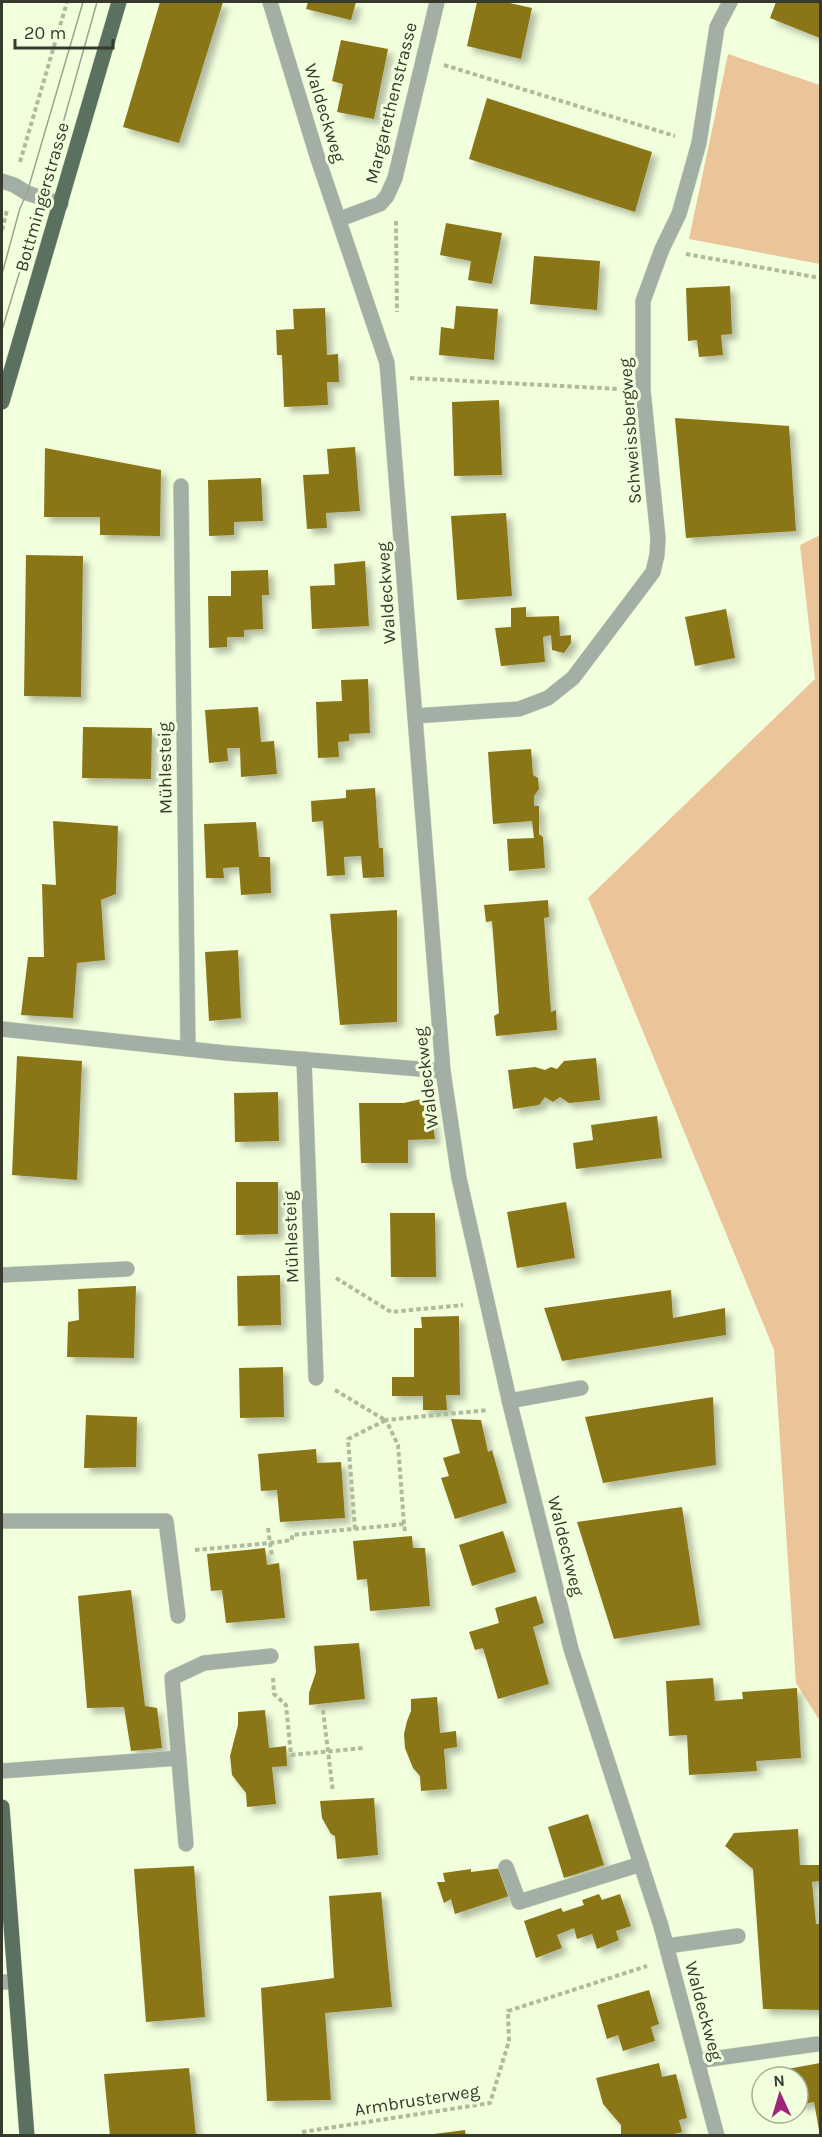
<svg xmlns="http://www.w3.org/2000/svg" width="822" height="2137" font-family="Karla,sans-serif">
<defs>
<filter id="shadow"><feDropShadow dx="5.5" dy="5.5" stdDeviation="3" flood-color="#0004"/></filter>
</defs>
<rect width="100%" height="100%" fill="#f2ffdd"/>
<!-- green -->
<g fill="#ebc49a">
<polygon points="728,54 820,85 820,264 689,239"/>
<polygon points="820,535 820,1721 796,1683 774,1350 588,898 815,679 800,545"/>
</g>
<!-- building -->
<g fill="#8a7618" filter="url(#shadow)">
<polygon points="160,2 223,2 179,143 123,127"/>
<polygon points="308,2 356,2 351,20 306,9"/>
<polygon points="477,2 505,2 532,8 521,59 467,46"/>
<polygon points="776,2 820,2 820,38 770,18"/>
<polygon points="341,40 388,49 374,119 337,112 343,84 332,81"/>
<polygon points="487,98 652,152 635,212 469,159"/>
<polygon points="446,223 502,233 492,284 468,280 471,261 440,255"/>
<polygon points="534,256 600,261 597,310 530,304"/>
<polygon points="730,286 732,334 721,335 723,355 699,357 697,340 688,341 686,288"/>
<polygon points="456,306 498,309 494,360 439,355 441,327 454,329"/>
<polygon points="325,308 327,355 338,354 339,382 327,382 328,405 284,407 282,355 277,355 276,330 294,329 293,309"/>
<polygon points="499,400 502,475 454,476 452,402"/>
<polygon points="675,418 789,426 796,531 686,538"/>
<polygon points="355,447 360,511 326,513 327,528 307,529 303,475 329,474 327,449"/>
<polygon points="45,448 161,470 160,536 100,535 100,517 44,517"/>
<polygon points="261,478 263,521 234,522 234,535 209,536 208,480"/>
<polygon points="506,513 512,596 457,600 451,516"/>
<polygon points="26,555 83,556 81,697 24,696"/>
<polygon points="365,561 369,626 312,629 310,586 335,585 334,564"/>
<polygon points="268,570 269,595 262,595 263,629 244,630 244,637 227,637 227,647 209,648 208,596 231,596 231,571"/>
<polygon points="526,607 526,617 559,616 560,636 571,635 571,643 564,653 552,650 551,635 543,637 545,662 501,666 495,628 511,627 511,608"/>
<polygon points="726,609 735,658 695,666 685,617"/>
<polygon points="368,679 370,733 349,734 349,741 338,742 339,757 318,758 316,702 342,701 341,680"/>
<polygon points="258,707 261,742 274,741 277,774 241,777 240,748 227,748 228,761 209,763 205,710"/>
<polygon points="83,727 152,728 151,779 82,778"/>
<polygon points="531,749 533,775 538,778 539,789 534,796 534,806 539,806 539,834 543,837 545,868 509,871 507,839 534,838 532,821 493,824 488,752"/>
<polygon points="375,788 379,848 383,848 384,877 363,878 361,856 344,857 345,875 327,876 323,821 312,822 311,801 346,798 346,790"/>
<polygon points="53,821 118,826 116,894 101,900 105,960 77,963 73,1018 21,1015 28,957 44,957 42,884 56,885"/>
<polygon points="256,822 259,857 270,857 271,893 241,895 239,867 223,868 224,878 206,878 204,824"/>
<polygon points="548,900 549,917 544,918 551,1012 556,1010 557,1030 496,1036 494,1016 499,1013 492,921 486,922 484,905"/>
<polygon points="397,910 397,1022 340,1025 330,914"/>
<polygon points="238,950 241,1018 209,1021 205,952"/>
<polygon points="17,1056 82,1061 77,1180 12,1175"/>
<polygon points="596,1058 600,1100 569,1103 560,1097 553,1102 545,1097 539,1105 513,1109 508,1070 535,1067 545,1070 551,1067 557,1069 564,1061"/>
<polygon points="278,1092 279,1141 235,1142 234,1093"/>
<polygon points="429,1097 435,1139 408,1140 408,1163 361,1163 359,1103 404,1103"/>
<polygon points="657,1116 662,1158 576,1169 573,1143 593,1140 591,1125"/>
<polygon points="236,1182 278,1182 278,1234 236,1235"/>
<polygon points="566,1202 575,1258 517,1268 507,1212"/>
<polygon points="390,1213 435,1213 436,1277 391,1277"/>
<polygon points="280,1275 281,1325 238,1326 237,1276"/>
<polygon points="136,1286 134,1358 67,1357 68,1322 79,1320 78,1289"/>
<polygon points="671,1290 673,1318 725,1308 726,1335 562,1361 544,1308"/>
<polygon points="459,1316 460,1395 446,1395 447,1410 423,1410 423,1396 392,1396 392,1377 414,1377 414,1328 422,1328 421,1317"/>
<polygon points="283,1367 284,1417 240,1418 239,1368"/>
<polygon points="713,1397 716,1465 603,1483 585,1417"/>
<polygon points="86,1415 137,1417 136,1467 84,1468"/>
<polygon points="451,1419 481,1420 488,1452 492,1450 507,1503 455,1519 441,1478 449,1476 443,1458 460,1453"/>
<polygon points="316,1449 317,1463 341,1462 345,1518 280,1522 277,1490 261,1491 258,1454"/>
<polygon points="682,1507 700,1625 614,1639 577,1522"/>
<polygon points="503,1531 516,1572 472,1586 459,1545"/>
<polygon points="412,1536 413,1548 425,1548 430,1606 370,1611 367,1579 357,1580 353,1541"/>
<polygon points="265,1548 267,1565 279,1563 285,1618 226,1623 222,1590 211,1591 207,1554"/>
<polygon points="131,1590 145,1706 157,1708 162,1748 131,1751 124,1707 87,1708 78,1596"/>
<polygon points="536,1596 544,1623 533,1627 549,1684 498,1699 483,1648 475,1650 469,1632 499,1623 495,1608"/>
<polygon points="359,1643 365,1699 309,1705 309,1693 316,1672 314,1646"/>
<polygon points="713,1678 715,1701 743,1699 742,1692 797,1688 801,1758 756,1761 757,1771 689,1775 687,1735 669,1736 666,1681"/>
<polygon points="437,1697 440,1733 456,1731 457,1747 444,1749 447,1789 421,1791 420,1776 413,1768 405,1748 404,1734 407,1721 411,1711 411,1699"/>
<polygon points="265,1710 269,1748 286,1746 287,1766 272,1767 276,1804 247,1807 246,1793 232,1775 231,1765 230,1756 238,1725 238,1712"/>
<polygon points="374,1798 378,1855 337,1859 335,1836 331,1834 322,1818 320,1801"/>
<polygon points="588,1814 604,1865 564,1878 548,1827"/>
<polygon points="798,1829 800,1865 820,1865 820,1881 812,1882 816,1924 820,1924 820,2010 763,2009 753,1869 725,1846 734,1833"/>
<polygon points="194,1866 205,2017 146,2022 134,1869"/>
<polygon points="502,1868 509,1896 455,1914 451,1899 444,1903 437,1882 445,1882 443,1873 471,1869 471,1872"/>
<polygon points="381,1892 392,2007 325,2013 331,2100 267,2101 261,1988 334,1978 329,1896"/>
<polygon points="599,1894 602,1900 620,1894 631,1926 616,1931 619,1940 597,1949 592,1934 577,1939 574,1928 557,1935 562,1948 536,1958 524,1921 561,1908 563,1912 584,1905 582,1900"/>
<polygon points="649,1990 659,2024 651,2027 655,2041 623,2051 618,2035 607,2039 597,2005"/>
<polygon points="659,2063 662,2077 676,2074 687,2118 679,2120 682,2132 666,2136 621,2136 621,2125 603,2104 596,2078"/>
<polygon points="820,2063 820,2130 819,2130 814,2102 798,2105 798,2077 772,2077 771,2072"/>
<polygon points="189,2068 196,2136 110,2136 104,2074"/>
<polygon points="465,2130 466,2136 434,2136 434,2134"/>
</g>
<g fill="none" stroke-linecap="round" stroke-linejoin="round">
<!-- minor casing -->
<g stroke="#d0dcbd" stroke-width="16">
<g id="minor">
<polyline points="270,2 317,156 387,363 443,1071 459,1178 511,1408 571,1649 661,1926 717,2136"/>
<polyline points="2,181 14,185 27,193 61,204"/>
<polyline points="340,219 380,204 387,196 395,178 437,2"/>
<polyline points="181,486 188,1049"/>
<polyline points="415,716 519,709 548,698 573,678 653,572 657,555 658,538 643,390 643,301 662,249 679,214 699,143 717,27 730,2"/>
<polyline points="2,1029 226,1053 443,1071"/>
<polyline points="304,1059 316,1378"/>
<polyline points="2,1275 127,1269"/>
<polyline points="509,1401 581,1388"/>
<polyline points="2,1521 166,1521 178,1616"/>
<polyline points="2,1771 179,1758"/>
<polyline points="186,1844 172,1678 204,1663 271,1656"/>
<polyline points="506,1867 519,1902 641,1864"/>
<polyline points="667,1946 738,1936"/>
<polyline points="2,1982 15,1982"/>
<polyline points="697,2061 817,2044"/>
</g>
</g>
<!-- major casing -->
<g stroke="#d0dcbd" stroke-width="16">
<g id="major">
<polyline points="2,402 119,2"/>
<polyline points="2,1807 27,2136"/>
</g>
</g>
<!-- path -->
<g stroke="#b0ba9f" stroke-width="4" stroke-dasharray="4.5 3" stroke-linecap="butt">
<polyline points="444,65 675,136"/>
<polyline points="20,162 67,2"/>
<polyline points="396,221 397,312"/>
<polyline points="2,230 7,210"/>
<polyline points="686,254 820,278"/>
<polyline points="410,378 619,389"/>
<polyline points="336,1278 391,1312 463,1305"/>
<polyline points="335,1390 385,1420"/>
<polyline points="404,1524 398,1445 386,1420 488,1410"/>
<polyline points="268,1528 270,1543 292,1540 292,1535 404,1524 405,1531"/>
<polyline points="355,1529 348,1439 386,1420"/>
<polyline points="195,1550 270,1543 272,1557"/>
<polyline points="273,1678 274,1694 286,1705 291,1755 364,1748"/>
<polyline points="323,1710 333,1792"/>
<polyline points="302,2132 490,2103 509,2041 508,2011 647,1966"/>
</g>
<!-- minor -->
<use href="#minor" stroke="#a2afa5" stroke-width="15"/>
<!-- major -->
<use href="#major" stroke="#5a715f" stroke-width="15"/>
<!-- tram -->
<g stroke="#9ca58c" stroke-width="1.5">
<polyline points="2,274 20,208 27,193 83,2"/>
<polyline points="2,330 42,198 97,2"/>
</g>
</g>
<g text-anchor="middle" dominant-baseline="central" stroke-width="6" stroke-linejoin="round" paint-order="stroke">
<!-- street labels -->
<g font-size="18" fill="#353a2c" stroke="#f2ffdd">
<text transform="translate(391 103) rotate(-76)">Margarethenstrasse</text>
<text transform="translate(325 113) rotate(73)">Waldeckweg</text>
<text transform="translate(42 197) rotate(-74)">Bottmingerstrasse</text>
<text transform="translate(630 431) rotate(-94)">Schweissbergweg</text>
<text transform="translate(386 593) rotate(-94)">Waldeckweg</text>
<text transform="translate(165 768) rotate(-91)">Mühlesteig</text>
<text transform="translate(426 1078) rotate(-97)">Waldeckweg</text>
<text transform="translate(291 1237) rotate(-92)">Mühlesteig</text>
<text transform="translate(566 1546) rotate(76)">Waldeckweg</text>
<text transform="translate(704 2011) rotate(75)">Waldeckweg</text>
<text transform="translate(417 2100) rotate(-9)">Armbrusterweg</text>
</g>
</g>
<!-- border -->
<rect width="822" height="2137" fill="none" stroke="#353a2c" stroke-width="6"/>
<!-- north arrow -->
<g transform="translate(780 2095) rotate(356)"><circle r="28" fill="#f2ffdd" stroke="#a6b096" stroke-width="1.5"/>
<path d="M0-4.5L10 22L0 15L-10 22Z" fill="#a02479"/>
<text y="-9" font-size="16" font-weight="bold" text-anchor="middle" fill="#353a2c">N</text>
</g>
<!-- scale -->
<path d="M15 39v9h98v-9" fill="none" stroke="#353a2c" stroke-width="3"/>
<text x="24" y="39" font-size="18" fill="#353a2c" stroke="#f2ffdd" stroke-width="4.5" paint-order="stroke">20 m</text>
</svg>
